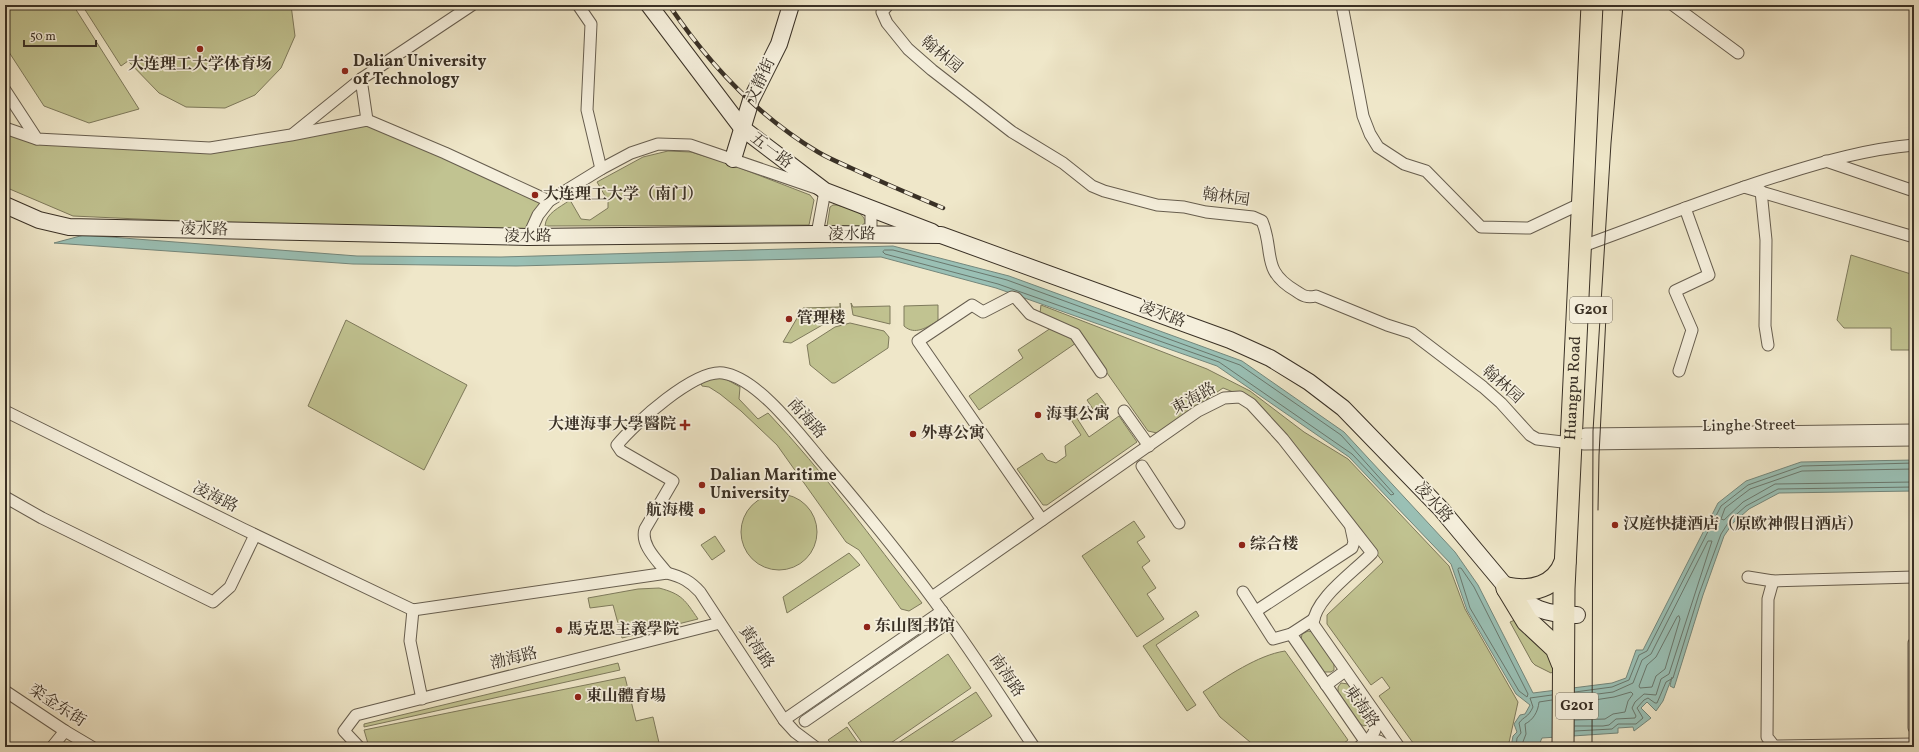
<svg xmlns="http://www.w3.org/2000/svg" width="1919" height="752" font-family="Vollkorn,'Noto Serif SC',serif">
<rect width="100%" height="100%" fill="#efe7c9"/>
<filter id="stains"><feTurbulence type="fractalNoise" baseFrequency=".005" numOctaves="4"/><feColorMatrix values="0 0 0 0 .2 0 0 0 0 .09 0 0 0 0 .02 0 0 0 .5 -.17"/></filter>
<radialGradient id="worn" r=".72"><stop offset=".6" stop-color="#630" stop-opacity="0"/><stop offset="1" stop-color="#630" stop-opacity=".3"/></radialGradient>
<!-- green -->
<g fill="#c1c391" stroke="#7e7a5c">
<polygon points="5,5 73,5 139,109 89,123 44,106 5,46"/>
<polygon points="82,5 291,5 295,36 281,68 255,95 225,108 186,107 159,93 128,61 121,66"/>
<polygon points="367,120 549,201 528,237 73,216 5,187 5,127 37,139 210,148"/>
<path d="M668 151 691 152 727 163 810 195 814 200 809 225 545 226C546 213 559 208 570 200L581 219 590 220 608 208V201L597 182 643 157Z"/>
<path d="M833 205H837C847 208 865 211 865 223L859 227 828 228 827 226 830 207Z"/>
<polygon points="1851,255 1914,275 1914,350 1891,350 1891,328 1844,328 1837,320"/>
<polygon points="840,303 841,312 838,316 791,343 783,342 803,308 840,307"/>
<polygon points="851,303 853,307 890,306 890,324 853,315"/>
<path d="M938 305V321C927 327 915 336 904 326V306Z"/>
<polygon points="1041,305 1207,369 1250,391 1304,432 1348,459 1449,566 1465,609 1518,702 1508,747 1416,747 1379,696 1390,688 1382,677 1371,685 1327,624 1327,615 1383,562 1289,442 1251,399 1223,388 1157,433 1148,431 1078,332 1040,313"/>
<polygon points="346,320 467,385 424,470 308,406"/>
<polygon points="850,323 884,331 889,337 888,348 835,383 832,383 810,365 807,345 835,327"/>
<polygon points="1054,326 1069,333 1076,343 979,410 969,396 1023,358 1018,350"/>
<path d="M711 378H724L740 387 739 399 758 419 768 413C824 472 872 539 922 603L909 611 901 609 859 550 846 542 777 445 741 411 720 394 709 387 702 386 701 383Z"/>
<polygon points="1097,393 1106,405 1095,412 1087,400"/>
<polygon points="1071,409 1089,437 1119,416 1137,442 1047,505 1043,505 1017,469 1042,453 1047,460 1056,463 1066,456 1065,446 1081,435 1066,412"/>
<circle cx="779" cy="532" r="38"/>
<polygon points="1134,521 1145,537 1137,542 1150,561 1142,567 1156,588 1147,594 1164,619 1137,637 1082,556"/>
<polygon points="715,536 725,551 712,560 701,545"/>
<polygon points="849,553 860,565 787,613 783,597"/>
<path d="M659 588C682 594 685 600 698 619L622 638 613 605 590 608 588 598 638 589Z"/>
<polygon points="1196,611 1199,616 1156,645 1196,705 1187,711 1143,646"/>
<polygon points="1515,620 1553,657 1554,671 1551,673 1535,665 1532,662 1510,622"/>
<polygon points="1308,631 1313,632 1334,663 1334,670 1331,672 1324,672 1301,640 1302,634"/>
<path d="M1285 651 1348 740 1339 747H1256L1220 717 1203 692C1226 677 1258 655 1285 651Z"/>
<polygon points="948,654 971,688 885,747 865,747 848,723"/>
<polygon points="618,663 620,670 364,727 364,724"/>
<polygon points="625,677 636,721 653,717 660,747 369,747 364,730"/>
<polygon points="1341,683 1348,684 1370,716 1370,724 1364,726 1360,724 1338,692 1338,687"/>
<polygon points="976,692 992,716 944,747 896,747 895,745"/>
<path d="M847 727 861 747C850 747 835 750 828 740Z"/>
</g>
<!-- water -->
<polygon fill="#9ac0b5" stroke="#74877c" points="84,235 357,256 501,257 893,246 1009,276 1242,361 1344,432 1455,552 1478,585 1533,693 1612,683 1626,678 1636,650 1643,650 1718,503 1746,481 1801,462 1914,460 1914,491 1779,493 1749,509 1733,523 1724,536 1703,595 1674,688 1670,686 1672,677 1663,701 1656,711 1647,702 1641,708 1651,718 1634,731 1633,727 1618,728 1618,733 1542,738 1538,747 1511,747 1513,736 1517,732 1514,724 1520,715 1525,714 1530,705 1516,694 1467,610 1451,564 1349,457 1217,366 996,288 881,257 516,266 353,264 54,243"/>
<g fill="none" stroke-linecap="round" stroke-linejoin="round">
<!-- shore -->
<g stroke="#6a786e" stroke-width="1">
<polygon points="885,250 893,250 1007,280 1240,365 1341,435 1394,494 1391,495 1352,454 1219,362 998,284 885,254 883,252"/>
<polyline points="1914,469 1802,471 1750,489 1725,508 1721,519 1724,520 1743,502 1775,484 1914,482"/>
<polygon points="1459,568 1461,568 1474,587 1528,694 1527,697 1519,691 1470,608 1458,570"/>
<polygon points="1679,616 1680,619 1665,669 1656,676 1652,687 1640,688 1639,686 1647,665 1656,657 1677,617"/>
<polyline points="1575,692 1612,687 1629,680 1639,655 1647,651 1721,506 1748,485 1802,466 1914,463"/>
<polyline points="1575,720 1605,719 1613,714 1625,712 1628,701 1633,694 1631,692 1614,697 1575,703"/>
<polyline points="1575,726 1603,726 1609,725 1616,719 1635,718 1636,716 1632,708 1635,702 1644,694 1656,695 1661,679 1669,674 1712,541 1708,541 1651,654 1642,660 1633,683 1613,692 1575,697"/>
<polyline points="1575,731 1612,729 1618,724 1636,724 1643,718 1637,708 1644,700 1648,698 1655,703 1657,703 1666,682 1673,678 1699,594 1721,534 1730,520 1746,506 1778,489 1914,487"/>
<path d="M1516 747 1517 738 1521 733 1519 723C1524 716 1528 718 1533 707L1530 698 1552 695"/>
<path d="M1521 747 1526 734 1525 724C1533 720 1538 712 1539 702L1552 700"/>
</g>
<!-- street casing -->
<g stroke="#675e4f" stroke-width="13">
<g id="street">
<polyline points="578,5 591,24 587,110 601,169"/>
<path d="M888 5 882 12 887 23 908 49 932 70 1012 132 1063 163 1092 186 1104 191 1157 205 1184 207 1206 212 1253 217 1262 221C1275 252 1260 270 1296 291 1303 296 1307 298 1316 296L1387 325 1412 333 1483 387 1501 403 1530 435 1537 439 1571 443"/>
<polyline points="1342,5 1363,116 1370,134 1378,147 1404,164 1426,171 1481,227 1529,228 1582,203"/>
<polyline points="1673,5 1738,53"/>
<polyline points="5,90 37,139 210,148 291,135 367,120 445,153 549,201"/>
<polyline points="367,120 361,79 472,5"/>
<polyline points="5,128 37,139"/>
<polyline points="293,134 361,79"/>
<polyline points="1826,161 1914,191"/>
<polyline points="1744,187 1914,237"/>
<polyline points="1761,191 1766,240 1765,326 1768,345"/>
<polyline points="868,235 871,227 871,209"/>
<polyline points="528,237 538,215 549,201 601,169 631,153 658,144 690,145 825,191 817,234"/>
<path d="M1580 247C1647 223 1713 196 1781 175 1825 161 1868 149 1914 145"/>
<polyline points="1679,371 1692,330 1675,291 1709,275 1685,208"/>
<polyline points="5,411 243,529 413,610"/>
<polyline points="1124,411 1149,446"/>
<polyline points="1585,434 1914,430"/>
<polyline points="1584,444 1914,440"/>
<polyline points="1142,466 1179,523"/>
<polyline points="5,497 42,518 213,602 230,587 255,535"/>
<polyline points="1042,520 918,341 972,305 983,312 1012,297 1016,298 1030,314 1075,334 1101,372"/>
<path d="M667 573C658 561 640 545 645 529L673 481 621 451 617 445C635 423 695 369 723 373 758 378 800 435 822 461 863 509 904 559 941 610 974 654 1003 701 1034 747"/>
<polyline points="1748,577 1773,581 1914,577"/>
<polyline points="1773,581 1768,599 1767,737 1774,746 1914,744"/>
<polyline points="1243,592 1273,639 1291,634 1314,619"/>
<path d="M932 597 1198 411 1224 398 1240 397 1251 404 1283 439 1372 553C1354 572 1315 598 1313 624L1399 747"/>
<path d="M413 610 667 573C682 577 690 581 700 592L784 720 795 732 815 747"/>
<polyline points="413,610 410,641 422,699"/>
<polyline points="1256,611 1352,548 1354,542 1351,528"/>
<polyline points="1291,634 1369,747"/>
<polyline points="1326,685 1345,671"/>
<polyline points="5,691 65,731 92,747"/>
<polyline points="784,720 942,611"/>
<polyline points="805,721 949,622"/>
<polyline points="1914,728 1914,643"/>
<polyline points="1366,742 1379,741 1389,747"/>
<polyline points="52,747 65,731"/>
<polyline points="359,747 344,731 356,715 720,623"/>
<path d="M1359 747C1372 738 1377 732 1377 717"/>
</g>
</g>
<!-- secondary casing -->
<g stroke="#3a3126" stroke-width="18">
<g id="secondary">
<polyline points="649,5 742,128 825,191 932,232"/>
<polyline points="733,159 751,100 779,44 791,5"/>
<path d="M5 205 39 220 69 227 528 237 817 234 941 235 1230 340 1270 358 1309 382 1343 408 1441 509 1507 588C1529 608 1547 615 1577 615"/>
</g>
</g>
<!-- highway casing -->
<g stroke="#3a3126" stroke-width="23">
<g id="highway">
<polyline points="1507,588 1527,621 1556,648 1562,663"/>
<path d="M1507 588C1531 593 1556 587 1565 562"/>
<path id="s1" d="M1563 747 1564 589 1592 5"/>
</g>
</g>
<!-- street -->
<use href="#street" stroke="#f5efdc" stroke-width="11"/>
<!-- secondary -->
<use href="#secondary" stroke="#f5efdc" stroke-width="16"/>
<!-- highway -->
<use href="#highway" stroke="#efe7c9" stroke-width="21"/>
<!-- tram -->
<g stroke="#3a3126" stroke-width="1">
<polyline points="1598,510 1599,455 1606,316"/>
<polyline points="1592,747 1593,431 1611,143 1623,5"/>
</g>
<!-- rail casing -->
<g stroke="#3a3126" stroke-width="4.5">
<path id="rail" d="M669 5C708 63 758 116 818 152 828 158 840 163 851 168 881 182 912 195 943 208"/>
</g>
<!-- rail -->
<use href="#rail" stroke="#f5efdc" stroke-width="3" stroke-dasharray="9" stroke-linecap="butt"/>
</g>
<!-- markers -->
<g fill="#8f2418" stroke="#f5efdc" stroke-width="1.5">
<circle cx="200" cy="49" r="4"/>
<circle cx="345" cy="71" r="4"/>
<circle cx="535" cy="195" r="4"/>
<circle cx="789" cy="319" r="4"/>
<circle cx="1038" cy="415" r="4"/>
<path d="M683 419h4v4h4v4h-4v4h-4v-4h-4v-4h4z"/>
<circle cx="913" cy="434" r="4"/>
<circle cx="702" cy="485" r="4"/>
<circle cx="702" cy="511" r="4"/>
<circle cx="1615" cy="525" r="4"/>
<circle cx="1242" cy="545" r="4"/>
<circle cx="867" cy="627" r="4"/>
<circle cx="559" cy="630" r="4"/>
<circle cx="578" cy="697" r="4"/>
</g>
<g text-anchor="middle" dominant-baseline="central" stroke-width="3.5" stroke-linejoin="round" paint-order="stroke">
<!-- shield labels -->
<g fill="#f5efdc" stroke="#726a5d" stroke-width="1">
<rect x="1570" y="297" width="42" height="26" rx="3"/>
<rect x="1556" y="693" width="42" height="26" rx="3"/>
</g>
<g font-size="15" font-weight="bold" fill="#3a3126">
<text x="1591" y="310">G201</text>
<text x="1577" y="706">G201</text>
</g>
<!-- street labels -->
<g font-size="16" fill="#3a3126" stroke="#f5efdc">
<text transform="translate(941 55) rotate(40)">翰林园</text>
<text transform="translate(761 81) rotate(-65)">文静街</text>
<text transform="translate(771 151) rotate(37)">五一路</text>
<text transform="translate(1226 198) rotate(8)">翰林园</text>
<text transform="translate(204 230) rotate(1)">凌水路</text>
<text x="852" y="235">凌水路</text>
<text x="528" y="237">凌水路</text>
<text transform="translate(1162 315) rotate(20)">凌水路</text>
<text transform="translate(1502 385) rotate(42)">翰林园</text>
<text stroke="none"><textPath href="#s1" startOffset="359">Huangpu Road</textPath></text>
<text transform="translate(1194 399) rotate(-29)">東海路</text>
<text transform="translate(806 419) rotate(48)">南海路</text>
<text transform="translate(1749 426) rotate(-1)">Linghe Street</text>
<text transform="translate(215 498) rotate(26)">凌海路</text>
<text transform="translate(1433 503) rotate(48)">凌水路</text>
<text transform="translate(756 648) rotate(56)">黃海路</text>
<text transform="translate(514 659) rotate(-14)">渤海路</text>
<text transform="translate(1006 676) rotate(56)">南海路</text>
<text transform="translate(57 706) rotate(33)">栾金东街</text>
<text transform="translate(1361 707) rotate(55)">東海路</text>
</g>
<!-- poi labels -->
<g font-size="16" font-weight="bold" fill="#3a3126" stroke="#f5efdc" text-anchor="start">
<text x="353" y="62">Dalian University<tspan x="353" dy="18">of Technology</tspan></text>
<text x="200" y="65" text-anchor="middle">大连理工大学体育场</text>
<text x="543" y="195">大连理工大学（南门）</text>
<text x="797" y="319">管理楼</text>
<text x="1046" y="415">海事公寓</text>
<text x="676" y="425" text-anchor="end">大連海事大學醫院</text>
<text x="921" y="434">外專公寓</text>
<text x="710" y="476">Dalian Maritime<tspan x="710" dy="18">University</tspan></text>
<text x="694" y="511" text-anchor="end">航海樓</text>
<text x="1623" y="525">汉庭快捷酒店（原欧神假日酒店）</text>
<text x="1250" y="545">综合楼</text>
<text x="875" y="627">东山图书馆</text>
<text x="567" y="630">馬克思主義學院</text>
<text x="586" y="697">東山體育場</text>
</g>
</g>
<!-- margin -->
<rect width="1919" height="752" fill="none" stroke="#efe7c9" stroke-width="20"/>
<rect x="6" y="6" width="1907" height="740" fill="none" stroke="#3a3126" stroke-width="2"/>
<rect x="10" y="10" width="1899" height="732" fill="none" stroke="#3a3126"/>
<!-- scale -->
<path d="M24 40v6h72v-6" fill="none" stroke="#3a3126" stroke-width="2"/>
<text x="30" y="40" font-size="12" fill="#3a3126" stroke="#f5efdc" stroke-width="3" paint-order="stroke">50 m</text>
<rect width="100%" height="100%" filter="url(#stains)"/>
<rect width="100%" height="100%" fill="url(#worn)"/>
</svg>
